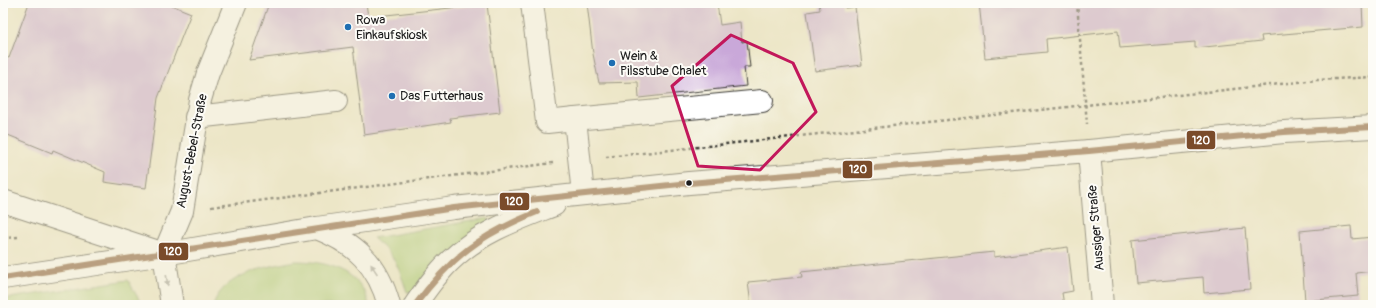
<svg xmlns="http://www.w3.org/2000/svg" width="1376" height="308" font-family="Pangolin,sans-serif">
<rect width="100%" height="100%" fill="#fdfcf7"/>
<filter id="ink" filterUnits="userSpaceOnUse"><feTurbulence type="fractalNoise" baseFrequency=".025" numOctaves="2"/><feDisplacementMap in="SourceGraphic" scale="8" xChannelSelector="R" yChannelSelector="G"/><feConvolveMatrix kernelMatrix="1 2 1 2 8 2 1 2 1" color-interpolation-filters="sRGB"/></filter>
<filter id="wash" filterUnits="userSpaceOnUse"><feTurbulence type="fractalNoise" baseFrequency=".012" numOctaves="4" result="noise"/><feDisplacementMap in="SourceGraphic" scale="16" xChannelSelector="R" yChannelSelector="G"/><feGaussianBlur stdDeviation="0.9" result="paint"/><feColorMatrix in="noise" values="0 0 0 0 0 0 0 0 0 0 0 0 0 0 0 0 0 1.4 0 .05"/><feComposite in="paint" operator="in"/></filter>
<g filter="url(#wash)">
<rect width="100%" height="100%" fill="#ece6c7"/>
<!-- green -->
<g fill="#a4c770" stroke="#607246">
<path d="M488 218 490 223 412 292H407C397 264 396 257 373 238Z"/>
<path d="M295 261C326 261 362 270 369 305H213C224 273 267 267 295 261Z"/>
<polygon points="128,280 142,305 3,305 3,299"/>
</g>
<g id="blocks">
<!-- building -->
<g fill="#c9a8d9">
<polygon points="29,3 166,3 191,13 158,98 146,188 104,182 105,172 53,150 52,153 3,133 3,56 9,58"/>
<polygon points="269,3 366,3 368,17 487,4 500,112 450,118 451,122 364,135 353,47 249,60"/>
<polygon points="587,3 717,3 720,25 740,22 742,42 747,41 750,67 744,67 746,86 639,98 638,82 599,83 593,54"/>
<polygon points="819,3 844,3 845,8 855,7 862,65 815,71 807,12 820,10"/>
<polygon points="979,3 1362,3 1363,27 1261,36 1262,41 1195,48 1195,42 1120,48 1118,31 1046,39 1047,52 985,58"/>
<polygon points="1351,226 1352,239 1373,237 1373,271 1356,273 1358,296 1305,301 1300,231"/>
<polygon points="1245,228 1250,289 1204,293 1203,277 1136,283 1132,240"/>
<polygon points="1068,247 1073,291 1062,293 1064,305 751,305 748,282 802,277 801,272 994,252 994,257"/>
</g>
</g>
</g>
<g filter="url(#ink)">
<use href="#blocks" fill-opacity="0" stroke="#3b3a36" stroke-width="1"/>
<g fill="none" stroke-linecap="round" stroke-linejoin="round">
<!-- minor casing -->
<g stroke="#3b3a36" stroke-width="24">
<g id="minor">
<polyline points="532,3 547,122 575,119"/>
<polyline points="196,117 336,101"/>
<polyline points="1089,151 1102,305"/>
<polyline points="583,194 575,119 762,101"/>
<polyline points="3,201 164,254 182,211 200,100 208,73 236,3"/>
</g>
</g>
<!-- major casing -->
<g stroke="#3b3a36" stroke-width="24">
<g id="major">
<path d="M317 228C355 243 378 264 389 305"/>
<polyline points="164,254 172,305"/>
<polyline points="3,278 164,254 317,228 454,208 689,183 1089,151 1284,132 1373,127"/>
<path d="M415 305C426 289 437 273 451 260 480 232 518 219 554 205"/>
</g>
</g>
<!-- path -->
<g stroke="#3b3a36" stroke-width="2.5" stroke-dasharray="3 3" stroke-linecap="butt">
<polyline points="1077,3 1087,124"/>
<polyline points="606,157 1317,80 1373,77"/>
<polyline points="211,207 553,163"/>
<polyline points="3,238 20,237"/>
</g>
<!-- minor -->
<use href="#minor" stroke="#fff" stroke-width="22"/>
<!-- major -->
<use href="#major" stroke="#fff" stroke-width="22"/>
<!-- bus-1 casing -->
<g stroke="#fdfcf7" stroke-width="9">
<g id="bus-1">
<polyline points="3,278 454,208 689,183 1089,151 1284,132 1373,127"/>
<path d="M415 305C452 256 480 235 537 212"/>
</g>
</g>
<!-- bus-1 -->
<use href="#bus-1" stroke="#7a4b2a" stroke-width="6"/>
</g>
<!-- one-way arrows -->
<defs><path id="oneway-solid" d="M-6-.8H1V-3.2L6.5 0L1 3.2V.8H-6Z"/></defs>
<g fill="#999">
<use href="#oneway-solid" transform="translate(374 269) rotate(-124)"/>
<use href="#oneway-solid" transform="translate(167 280) rotate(82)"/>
</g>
</g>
<!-- marked area -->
<path d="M0 0H1376V308H0ZM731 35 793 63 816 112 760 170 698 166 672 86Z" fill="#ece6c7" fill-opacity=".55" fill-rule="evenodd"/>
<path fill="none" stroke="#c2185b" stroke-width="3" stroke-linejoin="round" d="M731 35 793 63 816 112 760 170 698 166 672 86Z"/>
<!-- markers -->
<g fill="#1f6fb2" stroke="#fdfcf7" stroke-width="1.5">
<circle cx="348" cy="27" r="4"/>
<circle cx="612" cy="63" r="4"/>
<circle cx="392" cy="96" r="4"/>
</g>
<circle fill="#1c1c1c" stroke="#fdfcf7" stroke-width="1.5" cx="689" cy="183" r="3.5"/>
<g text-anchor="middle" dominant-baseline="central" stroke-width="4" stroke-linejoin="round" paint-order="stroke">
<!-- poi labels -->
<g font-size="13" fill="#1c1c1c" stroke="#fdfcf7" text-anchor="start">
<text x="356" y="20">Rowa<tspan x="356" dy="15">Einkaufskiosk</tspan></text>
<text x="620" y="56">Wein &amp;<tspan x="620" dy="15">Pilsstube Chalet</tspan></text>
<text x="400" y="96">Das Futterhaus</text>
</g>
<!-- street labels -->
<g font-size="13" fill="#1c1c1c" stroke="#fdfcf7">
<text transform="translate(192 151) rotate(-79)">August-Bebel-Straße</text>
<text transform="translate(1096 228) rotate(-95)">Aussiger Straße</text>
</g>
</g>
<g stroke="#fdfcf7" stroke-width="1.5">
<rect x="1186" y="130" width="30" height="20" rx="4" fill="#7a4b2a"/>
<rect x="842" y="160" width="31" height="19" rx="4" fill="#7a4b2a"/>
<rect x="499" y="192" width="31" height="19" rx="4" fill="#7a4b2a"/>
<rect x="158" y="242" width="31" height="19" rx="4" fill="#7a4b2a"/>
</g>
<g font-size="11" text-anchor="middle" font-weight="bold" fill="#fff">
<text x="1201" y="144">120</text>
<text x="858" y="173">120</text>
<text x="514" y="205">120</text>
<text x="173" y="255">120</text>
</g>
<!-- margin -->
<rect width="1376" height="308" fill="none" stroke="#fdfcf7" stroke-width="16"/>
</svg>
